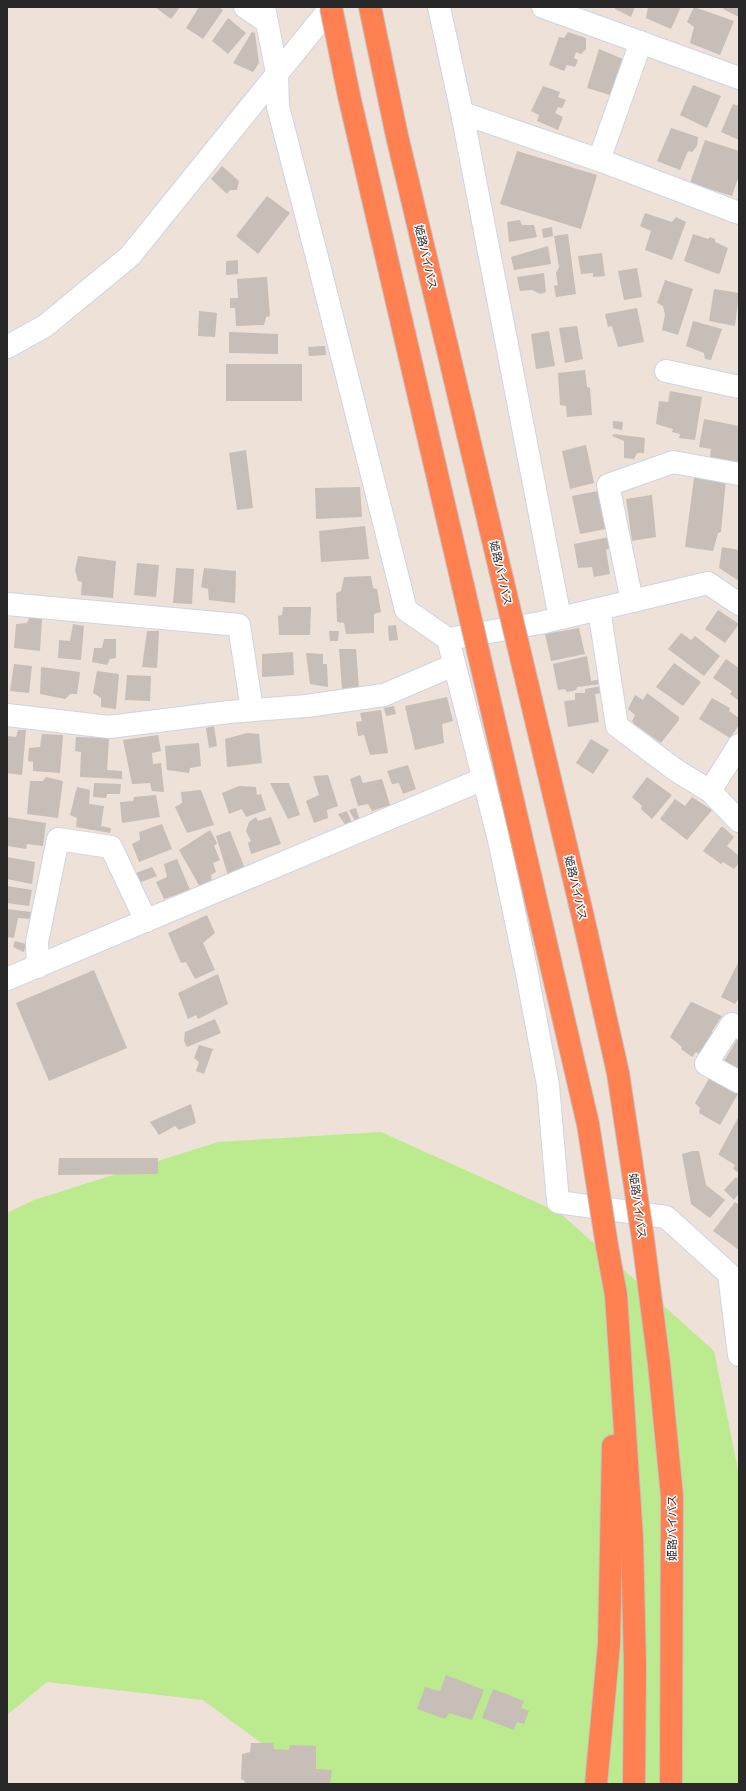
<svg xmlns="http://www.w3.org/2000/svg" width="746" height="1791" font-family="Quicksand,'Noto Sans JP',sans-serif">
<rect width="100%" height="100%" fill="#ede1d8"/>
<!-- green -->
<polygon fill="#bcea8e" points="381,1132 560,1213 714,1351 739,1475 739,1784 317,1784 203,1700 47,1682 7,1715 7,1213 34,1200 218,1142"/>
<!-- building -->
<g fill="#c8beb8">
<polygon points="155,7 180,7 171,19"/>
<polygon points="199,7 218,7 223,10 203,39 186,28"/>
<polygon points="616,7 635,7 631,17 615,9"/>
<polygon points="648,7 681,7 671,29 646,18"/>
<polygon points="694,7 734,21 720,55 690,43 694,27 687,22"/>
<polygon points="724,7 739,7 739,17 723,9"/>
<polygon points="228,18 246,33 228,54 212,41"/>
<polygon points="252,32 255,33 259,63 253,72 233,63"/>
<polygon points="568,32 586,38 586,49 581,54 576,52 574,58 578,60 575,67 567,65 564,71 549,65 559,37 564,38"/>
<polygon points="599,49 623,59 610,95 587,88"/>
<polygon points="693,85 721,96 707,128 680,115"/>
<polygon points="543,86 560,92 558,97 566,100 562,108 558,107 555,113 563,117 558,130 537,121 539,115 531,111"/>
<polygon points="733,104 739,106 739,140 721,132"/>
<polygon points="671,128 698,137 697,146 692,152 688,151 680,170 657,161"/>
<polygon points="705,140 739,151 739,175 732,196 690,183"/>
<polygon points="517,151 597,175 581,229 500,204"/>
<polygon points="222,166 239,181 237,190 230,190 227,194 211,179"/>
<polygon points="267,196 290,213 258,254 236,236"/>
<polygon points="645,213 672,222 676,217 686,222 672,260 645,250 651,231 640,226"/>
<polygon points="520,220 522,225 534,225 537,237 509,242 507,222"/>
<polygon points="552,227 553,236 543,238 542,229"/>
<polygon points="568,234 576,294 556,297 554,286 558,285 556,273 559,267 554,236"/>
<polygon points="693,234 708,239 710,237 715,239 715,242 728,248 720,273 718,274 684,261"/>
<polygon points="548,246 551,264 514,270 511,257"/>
<polygon points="602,253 605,276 593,277 593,273 581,274 578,256"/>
<polygon points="238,260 238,274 226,275 226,261"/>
<polygon points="637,268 642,297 624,300 618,271"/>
<polygon points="544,273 546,292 540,294 532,290 520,291 517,277"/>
<polygon points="267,277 270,316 266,317 264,325 236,326 235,308 230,308 230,298 238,298 237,279"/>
<polygon points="665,280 693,289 678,335 662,330 665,315 663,306 657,303"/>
<polygon points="714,289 739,293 735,326 709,321"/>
<polygon points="637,308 644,342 618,347 612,326 608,327 605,314"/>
<polygon points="199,311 217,313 215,337 198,336"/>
<polygon points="693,321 722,329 711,360 705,359 704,353 686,346"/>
<polygon points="577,326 583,359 565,363 559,328"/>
<polygon points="549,331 555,366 536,369 531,334"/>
<polygon points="229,332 278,334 278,354 229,353"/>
<polygon points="325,346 326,355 309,356 308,347"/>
<rect x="226" y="364" width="76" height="37"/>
<polygon points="585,370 587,387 590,388 592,415 567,417 566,406 560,405 558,373"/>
<polygon points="670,391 702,397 695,440 679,438 680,434 672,432 673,429 656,424 659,401 668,402"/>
<polygon points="704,419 739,426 738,463 710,458 711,449 699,447"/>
<polygon points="613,421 623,422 622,430 613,428"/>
<polygon points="614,434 645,438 644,453 637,453 634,459 624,458 624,441 612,436"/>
<polygon points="586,445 594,483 570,489 562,451"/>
<polygon points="246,450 253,508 237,510 229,453"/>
<polygon points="694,478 726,479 721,532 718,533 713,551 685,547"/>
<polygon points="360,487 362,517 316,519 315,488"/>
<polygon points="598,491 606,529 580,534 572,496"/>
<polygon points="652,495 656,537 632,541 626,499"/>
<polygon points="365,526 369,559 321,562 319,531"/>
<polygon points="609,537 611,548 606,550 610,574 594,577 592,567 578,568 574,544"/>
<polygon points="722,547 739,550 739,581 719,568"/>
<polygon points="78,556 116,561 113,598 81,595 82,582 78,581 75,570"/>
<polygon points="137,563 159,565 156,597 134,595"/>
<polygon points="176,568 194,569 192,604 173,603"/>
<polygon points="204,568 236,571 235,603 209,600 208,589 201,587"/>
<polygon points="371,576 373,588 377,589 381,612 374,614 374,633 346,634 344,623 337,622 336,593 341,591 344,577"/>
<polygon points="283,607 311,607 310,635 279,635 278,616 282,615"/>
<polygon points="718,610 739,624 725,643 705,629"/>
<polygon points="30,616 42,619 40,651 14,648 16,624 27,623"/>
<polygon points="73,624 84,626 81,660 58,658 59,640 70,641"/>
<polygon points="396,625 398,640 389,641 388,626"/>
<polygon points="579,628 585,654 551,661 545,634"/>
<polygon points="147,631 159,631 157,668 142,667"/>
<polygon points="329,631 339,631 338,641 330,641"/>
<polygon points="681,633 691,640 695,636 720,656 704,676 668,649"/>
<polygon points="104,639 116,639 116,658 110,659 107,665 92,662 94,648 102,648"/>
<polygon points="339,649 356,649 359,688 342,689"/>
<polygon points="293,652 294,675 262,677 262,654"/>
<polygon points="306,653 323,654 323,664 327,664 328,687 310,684"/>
<polygon points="587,656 591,681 601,679 602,684 577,687 576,690 567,692 565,689 558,690 553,664"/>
<polygon points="726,659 739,668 739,701 730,694 732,691 713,678"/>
<polygon points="674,663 701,682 683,706 656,687"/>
<polygon points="14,664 32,666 29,693 10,691"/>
<polygon points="41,667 80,672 77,694 70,694 65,699 40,694"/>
<polygon points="97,671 119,674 116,709 101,707 101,698 93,693"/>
<polygon points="127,675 151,676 150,701 125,700"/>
<polygon points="602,686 602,693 595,694 599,722 568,727 564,701 575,700 575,693 585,693 585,689"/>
<polygon points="647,693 679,717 679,720 661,743 634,724 632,721 635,715 628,709 635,695 643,700"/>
<polygon points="447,697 453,721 442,724 444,743 415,750 405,706"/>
<polygon points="712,698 730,708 729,711 739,718 739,725 730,738 699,719"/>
<polygon points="394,706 396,714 386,716 384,708"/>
<polygon points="381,710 388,753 370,755 364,735 358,736 356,722 362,721 360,713"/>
<polygon points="214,726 217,746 209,748 206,728"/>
<polygon points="18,730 26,730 22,775 7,773 7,736 16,737"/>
<polygon points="247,733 259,734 262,763 227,767 225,739"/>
<polygon points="42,734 63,735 60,773 33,771 33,762 28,761 29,748 40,747"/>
<polygon points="158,735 161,751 152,753 153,764 161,763 164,792 152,791 150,783 132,784 123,740"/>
<polygon points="76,737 109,738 107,770 122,771 122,779 80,777 81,752 75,751"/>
<polygon points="591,739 609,750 593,774 576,763"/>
<polygon points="199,743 201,766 190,768 189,773 167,770 165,746"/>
<polygon points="408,765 416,789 403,794 399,783 392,784 387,771"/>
<polygon points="328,775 338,806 327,810 328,818 314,823 306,801 319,795 313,776"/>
<polygon points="360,775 363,783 382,779 390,805 372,811 368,804 358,806 350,779"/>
<polygon points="46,777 63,781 58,818 27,814 30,781 43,781"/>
<polygon points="647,777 672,795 652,819 641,809 642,806 632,797"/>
<polygon points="94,783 121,784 120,794 107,794 106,798 93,797"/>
<polygon points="270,783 289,783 300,815 288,819"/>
<polygon points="239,786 256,787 257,795 261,794 266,810 246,817 242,809 229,814 222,793"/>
<polygon points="77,787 90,790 89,804 104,806 101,826 111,828 110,833 76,827 77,818 70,815"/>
<polygon points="201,790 214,825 187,833 175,807 182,803 181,792"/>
<polygon points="156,795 160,817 122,823 120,802 133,801 134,797"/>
<polygon points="692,797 712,810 687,840 660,819 675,799 685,806"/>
<polygon points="356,808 360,821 356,823 349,810"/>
<polygon points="347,811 352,823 346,826 338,814"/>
<polygon points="7,817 46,823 43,846 27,844 26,849 7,846"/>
<polygon points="256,817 258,821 271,817 281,844 251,854 248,843 251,841 246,831 249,822"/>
<polygon points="162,824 172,849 139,862 132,844 140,840 139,832"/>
<polygon points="721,827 723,827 734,837 727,846 739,856 739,863 734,869 723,862 721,864 703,851"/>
<polygon points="210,830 217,843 214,846 220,860 213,863 216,872 211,875 212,881 200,887 179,850"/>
<polygon points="230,831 246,871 229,879 216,836"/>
<polygon points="7,857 35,862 32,884 7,879"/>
<polygon points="177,859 190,890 164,899 156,882 167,877 164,864"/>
<polygon points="152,867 157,876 141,882 136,873"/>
<polygon points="7,886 32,890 29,906 7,903"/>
<polygon points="7,909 31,912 30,919 18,918 14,938 9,937 7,940"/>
<polygon points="207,915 215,933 203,943 215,970 195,979 186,962 181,963 168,933"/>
<polygon points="15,941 26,944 24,952 13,947"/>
<polygon points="739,961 739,998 735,1004 721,997"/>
<polygon points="94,970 127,1048 49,1081 16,1003"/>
<polygon points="218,974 228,1004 198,1019 196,1015 188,1019 178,993"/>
<polygon points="692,1002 722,1016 712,1031 714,1038 702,1056 696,1052 692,1057 681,1049 682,1047 670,1037 690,1003"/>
<polygon points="215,1019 221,1033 187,1047 184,1041 185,1032"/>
<polygon points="739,1036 739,1071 725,1063 724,1061"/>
<polygon points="199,1045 213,1049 204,1074 196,1071 199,1062 194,1058"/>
<polygon points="711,1075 739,1092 720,1125 699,1113 700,1108 695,1103"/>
<polygon points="191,1104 196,1123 179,1130 175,1126 159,1135 150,1122"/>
<polygon points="739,1116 739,1173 733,1169 735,1165 719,1155 719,1153"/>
<polygon points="693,1151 699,1151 706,1185 725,1200 710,1218 691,1204 682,1154"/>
<polygon points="59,1158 158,1158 158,1174 58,1175"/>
<polygon points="736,1177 739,1179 739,1193 734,1200 724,1190"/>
<polygon points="735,1202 739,1205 739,1250 713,1231"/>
<polygon points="446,1675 484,1690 472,1720 449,1713 445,1719 417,1709 425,1687 440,1691"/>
<polygon points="493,1689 524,1701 521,1708 529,1711 524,1724 517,1722 514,1730 482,1718"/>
<polygon points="251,1743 273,1743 274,1749 289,1750 290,1745 316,1746 316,1769 332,1770 330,1784 244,1784 245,1781 241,1779 242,1754 250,1752"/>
</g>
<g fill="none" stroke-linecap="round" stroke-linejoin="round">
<!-- minor casing -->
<g stroke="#cdd5e4" stroke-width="24">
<g id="minor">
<polyline points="245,7 267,22"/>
<polyline points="264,7 277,73 278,107 318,261 406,610 448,639 499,840 526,969 548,1085 558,1202 666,1217 729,1274 739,1355"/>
<polyline points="439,7 462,113 560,618"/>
<polyline points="543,7 739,78"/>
<polyline points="462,113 599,160 739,213"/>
<polyline points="599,160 641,42"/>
<polyline points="7,347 45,326 130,256 331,7"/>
<polyline points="666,371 739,387"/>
<polyline points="632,601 608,485 673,462 739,474"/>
<polyline points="7,604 239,625 252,710"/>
<polyline points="599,609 617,726 677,771 710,791 739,821"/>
<polyline points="448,639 540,623 708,583 739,604"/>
<polyline points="7,715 109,727 229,712 306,706 384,695 454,665"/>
<polyline points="710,791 739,745"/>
<polyline points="38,967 37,942 58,839 111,847 146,921"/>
<polyline points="7,979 483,779"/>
<polyline points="739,1028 732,1024 706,1064 739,1082"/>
</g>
</g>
<!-- motorway casing -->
<g stroke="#c3c3c3" stroke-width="24">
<g id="motorway">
<polyline points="370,7 397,136 502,578"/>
<polyline points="349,96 463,586"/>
<polyline points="643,1239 659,1364 672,1496 671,1784"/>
<polyline points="607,1246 616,1295 632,1538 635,1666 634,1784"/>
<polyline points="596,1784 609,1644 613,1446"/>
</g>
</g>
<!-- minor -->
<use href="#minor" stroke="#fff" stroke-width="22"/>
<!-- motorway -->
<use href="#motorway" stroke="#ff8151" stroke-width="22"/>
<!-- motorway-bridge casing -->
<g stroke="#c3c3c3" stroke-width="24" stroke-linecap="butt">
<g id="motorway-bridge">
<polyline points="331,7 349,96"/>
<polyline points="502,578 583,917 618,1073 643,1239"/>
<polyline points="463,586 588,1124 607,1246"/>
</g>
</g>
<!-- motorway-bridge -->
<use href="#motorway-bridge" stroke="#ff8151" stroke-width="22"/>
</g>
<g text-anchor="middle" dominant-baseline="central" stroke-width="3" stroke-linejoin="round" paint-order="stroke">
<!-- street labels -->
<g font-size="11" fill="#282828" stroke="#fff">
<text transform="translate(426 257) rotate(77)">姫路バイパス</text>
<text transform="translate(501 573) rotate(77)">姫路バイパス</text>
<text transform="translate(576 888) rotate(77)">姫路バイパス</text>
<text transform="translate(638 1206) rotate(82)">姫路バイパス</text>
<text transform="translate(672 1528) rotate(-90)">姫路バイパス</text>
</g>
</g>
<!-- border -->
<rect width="746" height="1791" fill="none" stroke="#282828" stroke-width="16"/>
</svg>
